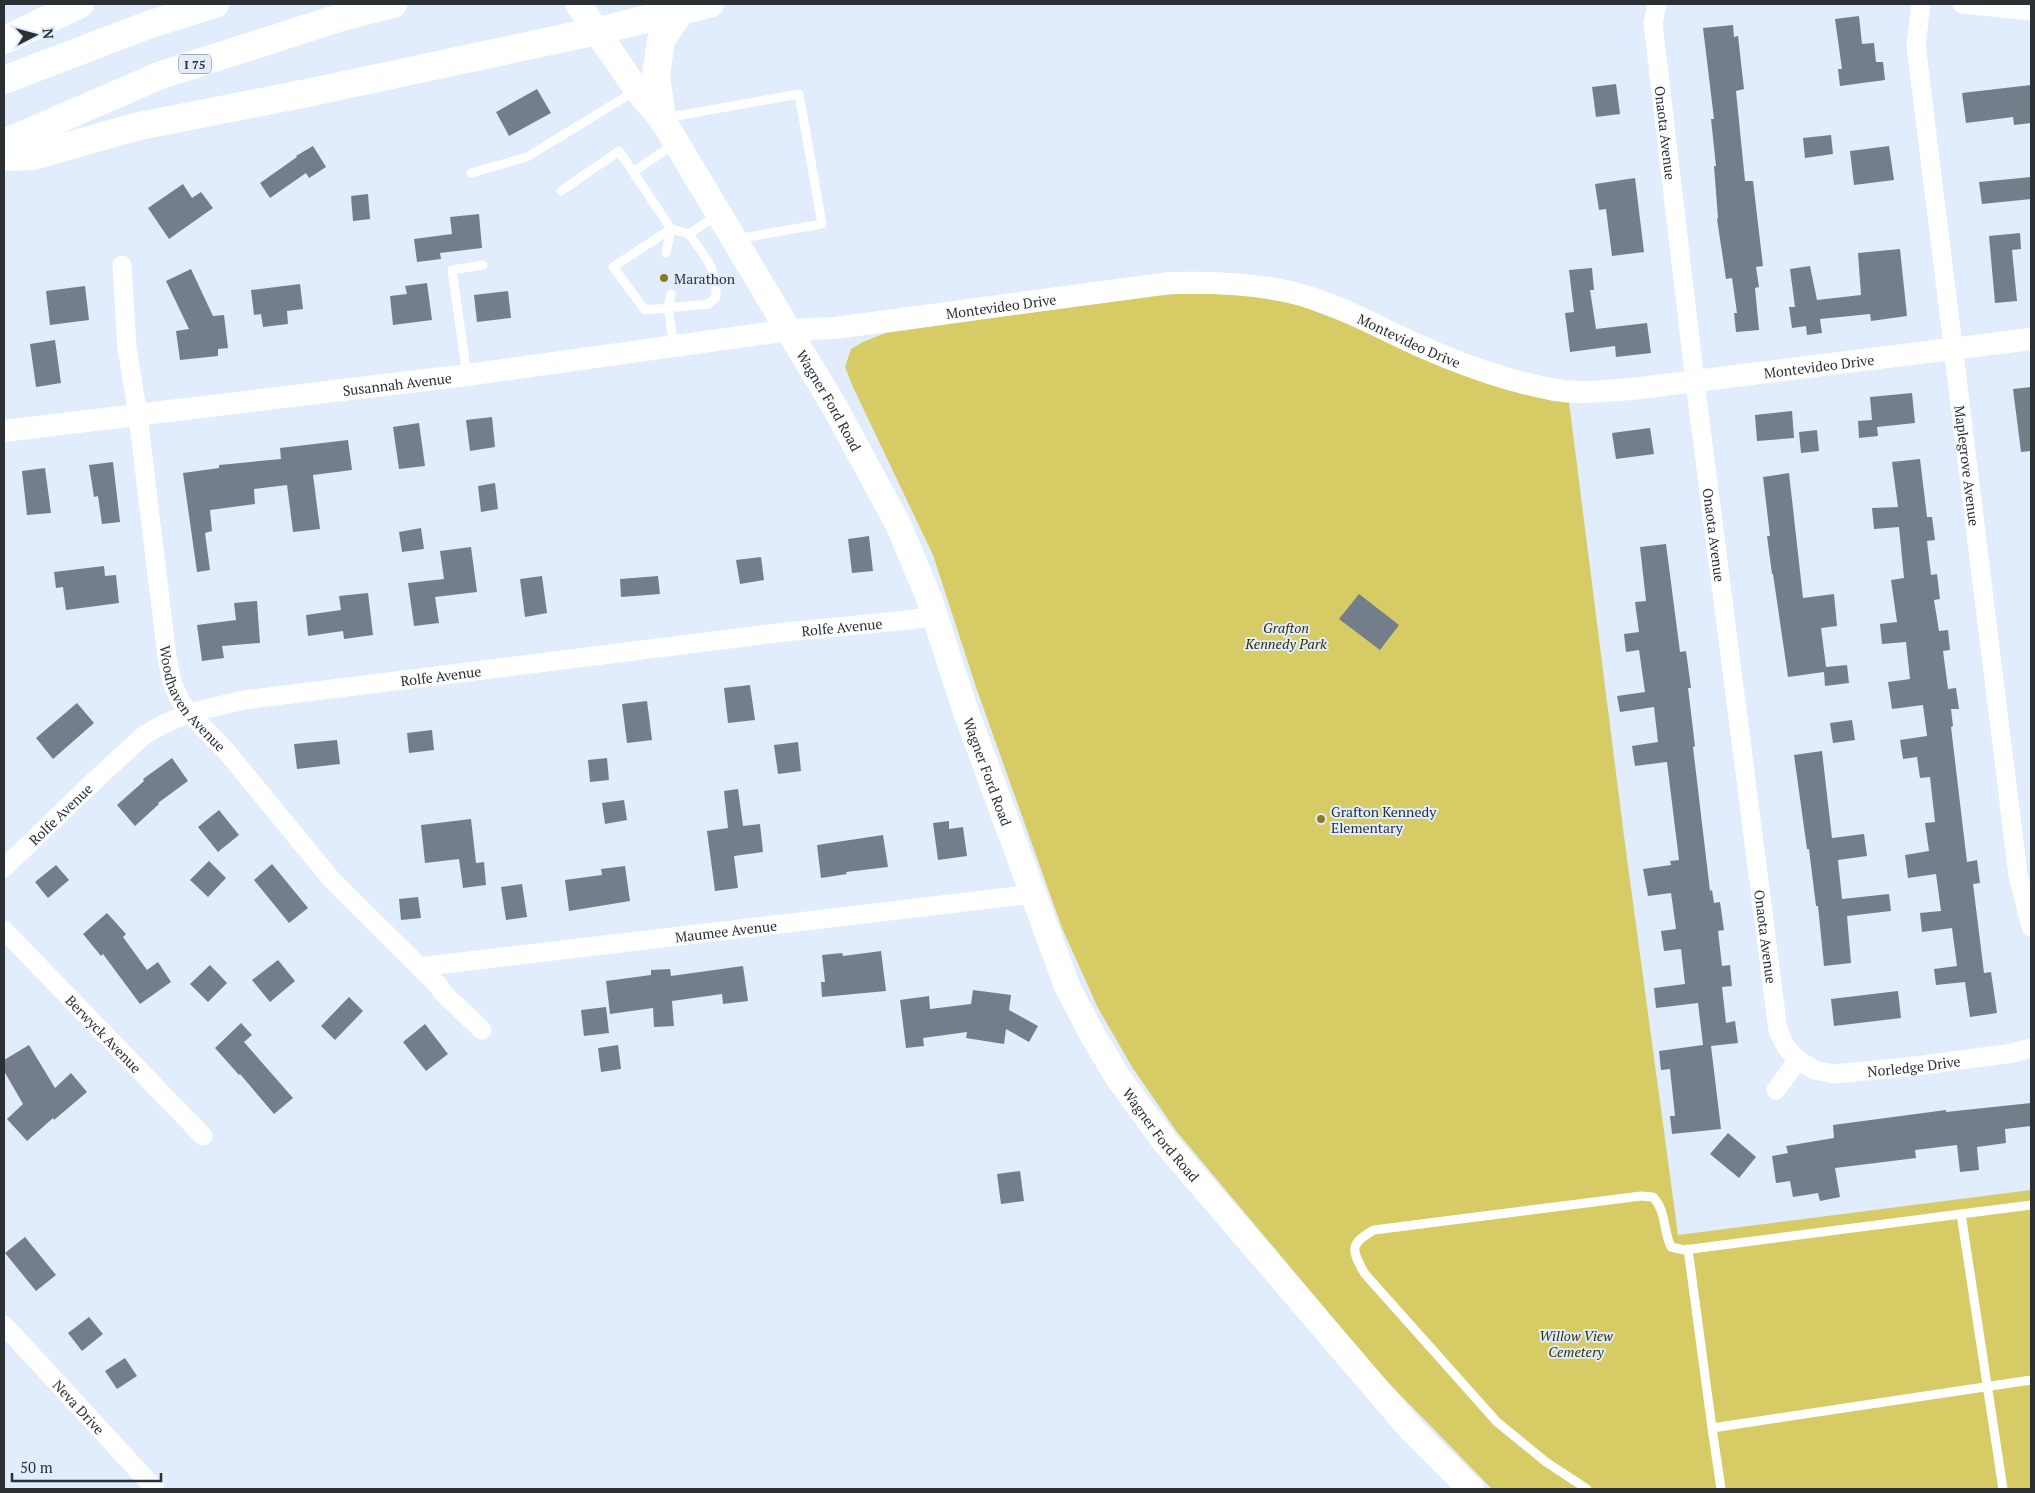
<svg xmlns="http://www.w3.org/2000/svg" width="2035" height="1493" font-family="'PT Serif',serif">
<rect width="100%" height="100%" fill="#e1edfc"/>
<!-- green -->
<polygon fill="#d7cb66" points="1229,292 1299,305 1379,336 1487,383 1552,401 1569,402 1624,836 1678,1235 2031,1190 2031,1489 1492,1489 1380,1374 1177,1132 1132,1067 1098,1008 1062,928 977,690 933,555 853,387 845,367 851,349 865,341 886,333 1155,295"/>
<!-- building -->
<g fill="#747e8b">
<polygon points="1859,16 1862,44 1874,43 1876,62 1883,62 1885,80 1840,86 1838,69 1842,69 1835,19"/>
<polygon points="1733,25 1734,37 1738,36 1744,89 1736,91 1745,181 1753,181 1763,266 1756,267 1759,287 1755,288 1759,330 1736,332 1734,313 1737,313 1732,278 1726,279 1717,219 1718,218 1714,166 1716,166 1711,119 1714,119 1703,28"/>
<polygon points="1616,84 1620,114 1596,117 1592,87"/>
<polygon points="2031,85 2031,123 2014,125 2013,117 1966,123 1962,93"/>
<polygon points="537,89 551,113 509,136 496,112"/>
<polygon points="1831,135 1833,154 1805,158 1803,138"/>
<polygon points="313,146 326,167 309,178 306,173 270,198 260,183 297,157 296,156"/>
<polygon points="1889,146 1894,180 1854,185 1850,151"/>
<polygon points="2031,177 2031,199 1982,204 1979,182"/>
<polygon points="1635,178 1644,252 1612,256 1606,209 1599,210 1595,184"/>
<polygon points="183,184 192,198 201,192 213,208 169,239 148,208"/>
<polygon points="368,194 370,219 353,221 351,196"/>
<polygon points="479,214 482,248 440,253 441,259 417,262 414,239 452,234 450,217"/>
<polygon points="2020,233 2021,249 2012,250 2017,301 1995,303 1989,236"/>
<polygon points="1900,249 1907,316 1871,321 1870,314 1820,319 1822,333 1807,335 1806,326 1792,328 1789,307 1795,307 1790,269 1810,266 1817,300 1861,295 1858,253"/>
<polygon points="1592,268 1594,290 1590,290 1596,329 1647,323 1651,353 1616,357 1615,346 1570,352 1565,313 1574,312 1569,270"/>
<polygon points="191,269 213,316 224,315 228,348 218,349 218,356 180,360 176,331 189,329 166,281"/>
<polygon points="427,283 432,320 393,325 390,296 407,294 405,286"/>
<polygon points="300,284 303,309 287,311 288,324 263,327 261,314 254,315 251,290"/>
<polygon points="85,286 89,320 50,325 46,291"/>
<polygon points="508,291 511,318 477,322 474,295"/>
<polygon points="55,340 61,383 36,387 30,344"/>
<polygon points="2031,387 2031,451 2021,452 2013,389"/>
<polygon points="1912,393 1915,423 1877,427 1878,436 1859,438 1858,421 1872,420 1870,397"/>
<polygon points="1792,411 1794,438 1757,441 1755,415"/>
<polygon points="492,417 495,447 470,451 466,420"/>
<polygon points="419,423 425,466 399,469 393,427"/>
<polygon points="1650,428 1654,454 1616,459 1612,433"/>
<polygon points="1817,430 1819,451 1801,453 1799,432"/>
<polygon points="348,440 352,470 313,475 320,529 293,532 287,485 254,489 255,504 210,510 212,531 205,533 210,570 197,572 183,473 219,468 219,465 281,459 280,448"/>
<polygon points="1920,459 1927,517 1932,517 1935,540 1927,541 1931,575 1937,574 1940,599 1934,600 1939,631 1948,630 1950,650 1943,651 1948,689 1956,688 1959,709 1951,709 1953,726 1951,727 1967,862 1977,860 1980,883 1973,884 1984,973 1991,972 1997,1013 1970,1017 1965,982 1936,985 1934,969 1957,966 1952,928 1922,932 1920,913 1941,911 1936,874 1908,878 1905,855 1929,851 1925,823 1935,822 1930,777 1920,778 1917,757 1903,759 1900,740 1927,736 1923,705 1892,709 1888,682 1910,679 1906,642 1882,644 1880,624 1897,622 1891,580 1904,578 1899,527 1874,529 1872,508 1898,507 1892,462"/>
<polygon points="113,462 120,522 102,524 98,496 94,497 89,465"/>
<polygon points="45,468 51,513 27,515 22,471"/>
<polygon points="1789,473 1803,598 1834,594 1837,626 1821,628 1826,667 1847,665 1849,683 1825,686 1824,672 1788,677 1773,574 1772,574 1767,536 1770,536 1763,477"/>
<polygon points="495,483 498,509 481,512 478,486"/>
<polygon points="421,528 424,549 402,552 399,532"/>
<polygon points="869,536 873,571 852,573 848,539"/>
<polygon points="1666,544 1680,652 1686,651 1691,688 1688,688 1695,746 1693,747 1710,891 1712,890 1714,903 1720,902 1724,930 1718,931 1722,966 1730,965 1732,986 1722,987 1726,1023 1735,1021 1738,1043 1711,1046 1721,1129 1672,1134 1670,1116 1675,1116 1670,1069 1661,1070 1659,1051 1703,1045 1698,1003 1656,1008 1654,988 1685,984 1681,949 1664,951 1661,931 1676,929 1671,893 1648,896 1643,869 1671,865 1670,861 1679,860 1667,762 1635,766 1632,746 1658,742 1654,707 1620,712 1617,696 1645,692 1639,650 1626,652 1624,634 1639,632 1635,602 1646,601 1640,547"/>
<polygon points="471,547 477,592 435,597 439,623 414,626 408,583 444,579 440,551"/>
<polygon points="761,557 764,580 740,584 736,560"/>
<polygon points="104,566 105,576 116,575 119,603 66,610 63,587 56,588 54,572"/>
<polygon points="542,576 547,613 525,617 520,579"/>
<polygon points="658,576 660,594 621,597 620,579"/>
<polygon points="368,593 373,635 344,639 343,631 308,636 306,615 341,610 339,596"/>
<polygon points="1359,594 1399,625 1380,650 1339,619"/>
<polygon points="257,601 260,643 222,646 224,658 202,661 197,625 236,620 234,603"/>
<polygon points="750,685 755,720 728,723 724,688"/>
<polygon points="647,701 652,740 627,743 622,704"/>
<polygon points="77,703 94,723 53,759 36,738"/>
<polygon points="1852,720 1855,740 1833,743 1830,723"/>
<polygon points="432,730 434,750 409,753 407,733"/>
<polygon points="337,740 340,764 297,769 294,744"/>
<polygon points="798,742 801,771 778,774 774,745"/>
<polygon points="1822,751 1832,838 1864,834 1867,856 1838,860 1842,899 1889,894 1891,911 1847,916 1851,963 1824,966 1818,906 1816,906 1809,849 1807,849 1794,755"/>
<polygon points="172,758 188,781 158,803 159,804 135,826 117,805 144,781 143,779"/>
<polygon points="607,758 609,780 590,782 588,760"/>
<polygon points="738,789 743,826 760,824 763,852 734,856 738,888 715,891 707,831 728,828 724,791"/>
<polygon points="624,800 627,820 605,824 602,803"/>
<polygon points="219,810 239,835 218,852 198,827"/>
<polygon points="471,819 476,863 484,862 486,885 463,888 459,859 425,863 421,825"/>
<polygon points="949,821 949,829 963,827 967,856 938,860 933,823"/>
<polygon points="883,835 888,867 846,872 847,874 821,878 817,845"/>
<polygon points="209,861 226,878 208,897 190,880"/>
<polygon points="272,864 308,908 289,923 254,880"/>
<polygon points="56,865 69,880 48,898 35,882"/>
<polygon points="625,866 630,901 569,911 565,880 602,875 601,869"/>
<polygon points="522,884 527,917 506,920 501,887"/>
<polygon points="418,897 421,918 401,920 399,899"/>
<polygon points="107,913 126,934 123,937 147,970 158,962 171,982 140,1004 103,954 101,956 83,934"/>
<polygon points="881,951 886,991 822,997 821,982 825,982 822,955 842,953 843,956"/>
<polygon points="278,960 295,981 270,1002 252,980"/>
<polygon points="210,965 227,983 208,1002 190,984"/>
<polygon points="743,966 748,1001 723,1004 722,994 672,1001 674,1026 654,1027 653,1008 610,1014 606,981 651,975 651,970 670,969 671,976"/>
<polygon points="973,990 1011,995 1009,1010 1038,1026 1029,1042 1006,1029 1004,1044 966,1038 967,1032 923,1038 924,1046 906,1048 900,1000 929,996 930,1009 971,1004"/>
<polygon points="1898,991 1901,1018 1834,1026 1831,999"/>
<polygon points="349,997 363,1011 335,1040 321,1026"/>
<polygon points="606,1007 609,1033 584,1036 581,1010"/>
<polygon points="241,1023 252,1035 244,1042 293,1098 274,1114 240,1074 239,1075 215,1048"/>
<polygon points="425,1024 448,1054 426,1071 403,1042"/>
<polygon points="29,1045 55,1088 71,1073 87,1092 54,1120 53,1118 27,1141 7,1119 23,1104 4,1071 4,1060"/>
<polygon points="618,1045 621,1069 601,1072 598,1048"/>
<polygon points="2031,1103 2031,1126 2005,1129 2006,1143 1977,1147 1979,1170 1960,1172 1957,1145 1915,1150 1916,1158 1835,1168 1840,1197 1820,1201 1818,1193 1793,1197 1790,1181 1776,1183 1772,1156 1788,1153 1786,1146 1834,1138 1833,1125 1946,1110 1946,1112"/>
<polygon points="1728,1133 1756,1157 1739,1178 1710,1154"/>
<polygon points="1020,1171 1024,1201 1001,1204 997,1174"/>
<polygon points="25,1237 56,1275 36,1291 5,1253"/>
<polygon points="89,1317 103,1334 82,1351 68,1333"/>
<polygon points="125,1358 137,1376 117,1389 105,1371"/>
</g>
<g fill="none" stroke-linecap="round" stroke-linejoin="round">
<!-- service -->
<g stroke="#fff" stroke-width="9">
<polyline points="665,118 799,94 822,224 736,239"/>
<polyline points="633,172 671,229 689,234 717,215"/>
<polyline points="471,173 527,157 635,91"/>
<polyline points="561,191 619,151 633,172 674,144"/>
<path d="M671 229 613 267 645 310 709 304 716 297C717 267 705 257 689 234"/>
<polyline points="666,253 671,229"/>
<polyline points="671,294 668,307 674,346"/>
<polyline points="467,375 452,270 483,265"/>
<polyline points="1688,1249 1712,1428"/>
<path d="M1587 1489 1546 1462 1497 1422 1365 1274C1351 1250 1349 1244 1374 1230L1641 1196 1653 1197C1666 1210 1663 1230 1671 1247L1684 1250 1961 1214"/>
<polyline points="1721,1489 1712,1428 2031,1380"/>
<polyline points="2003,1489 1961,1214 2031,1205"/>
</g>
<!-- minor -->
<g stroke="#fff" stroke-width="19">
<path id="s1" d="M1657 4 1653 23 1695 382 1778 1030 1786 1047 1798 1060 1815 1070 1834 1074 1908 1067 2013 1053 2031 1048"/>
<path id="s2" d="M1921 4 1916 45 2018 875 2031 927"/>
<polyline points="1962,4 2031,11"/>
<path id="s3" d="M122 265 127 348 138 416 167 657 172 682 180 700 189 713 226 751 332 880 439 986 442 992 482 1030"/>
<path id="s4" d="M4 868 92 783 143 736 162 725 189 713 244 700 785 632 908 620 935 616"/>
<path id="s5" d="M4 930 203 1136"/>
<path id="s6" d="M419 967 1033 894"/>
<polyline points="1776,1090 1798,1060"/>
<path id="s7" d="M4 1325 155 1489"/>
</g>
<!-- tertiary -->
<path stroke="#fff" stroke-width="22" id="s8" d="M4 431 467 375 789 330 835 328 1170 283C1210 282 1251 283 1290 292 1336 303 1378 327 1420 346 1465 366 1514 384 1564 391 1586 394 1610 390 1632 389L2031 339"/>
<!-- secondary -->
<path stroke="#fff" stroke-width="26" id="s9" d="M578 4 637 90 662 119 834 406 898 524 929 598 965 709 1067 986 1092 1034 1117 1076 1165 1142 1410 1428 1471 1489"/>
<!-- motorway -->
<g stroke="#fff" stroke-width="28">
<polyline points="4,40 80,4"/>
<polyline points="4,80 148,25 215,4"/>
<polyline points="662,119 656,76 661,40 681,11"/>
<polyline points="4,143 161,75 342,17 393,4"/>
<polyline points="4,157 33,156 135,127 312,92 597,31 710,4"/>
</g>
</g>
<!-- markers -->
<g fill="#877d24" stroke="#e1edfc" stroke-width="2">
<circle cx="664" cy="278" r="5"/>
<circle cx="1321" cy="819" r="5"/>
</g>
<g text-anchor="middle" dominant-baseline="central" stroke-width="4" stroke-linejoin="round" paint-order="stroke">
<!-- shield labels -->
<rect fill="#e1edfc" stroke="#626971" stroke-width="1" x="179" y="54.5" width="32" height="19" rx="4"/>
<g font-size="12" font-weight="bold" fill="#2b3035">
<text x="195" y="64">I 75</text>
</g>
<!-- street labels -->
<g font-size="14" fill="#2b3035" stroke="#e1edfc">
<text stroke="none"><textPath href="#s1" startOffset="130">Onaota Avenue</textPath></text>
<text stroke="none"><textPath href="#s8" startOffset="1005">Montevideo Drive</textPath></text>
<text stroke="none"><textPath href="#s8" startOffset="1425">Montevideo Drive</textPath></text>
<text stroke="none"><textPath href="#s8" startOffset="1845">Montevideo Drive</textPath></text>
<text stroke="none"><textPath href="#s8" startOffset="396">Susannah Avenue</textPath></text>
<text stroke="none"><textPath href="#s9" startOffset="470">Wagner Ford Road</textPath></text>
<text stroke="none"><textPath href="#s2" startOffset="465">Maplegrove Avenue</textPath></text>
<text stroke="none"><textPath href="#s1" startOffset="535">Onaota Avenue</textPath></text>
<text stroke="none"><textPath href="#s4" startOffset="902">Rolfe Avenue</textPath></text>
<text stroke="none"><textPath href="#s4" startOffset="498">Rolfe Avenue</textPath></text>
<text stroke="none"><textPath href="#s3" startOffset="444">Woodhaven Avenue</textPath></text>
<text stroke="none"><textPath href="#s9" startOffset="875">Wagner Ford Road</textPath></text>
<text stroke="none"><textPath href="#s4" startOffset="78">Rolfe Avenue</textPath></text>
<text stroke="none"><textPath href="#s6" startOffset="309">Maumee Avenue</textPath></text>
<text stroke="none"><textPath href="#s1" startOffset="940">Onaota Avenue</textPath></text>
<text stroke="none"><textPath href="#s5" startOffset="144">Berwyck Avenue</textPath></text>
<text stroke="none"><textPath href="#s1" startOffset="1190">Norledge Drive</textPath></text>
<text stroke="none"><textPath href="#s9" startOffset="1280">Wagner Ford Road</textPath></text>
<text stroke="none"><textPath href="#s7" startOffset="111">Neva Drive</textPath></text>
</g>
<!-- poi labels -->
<g font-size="14" fill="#2b3035" stroke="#e1edfc" text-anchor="start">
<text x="674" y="278">Marathon</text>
<text x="1331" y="811">Grafton Kennedy<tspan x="1331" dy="16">Elementary</tspan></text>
</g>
<!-- park labels -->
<g font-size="14" font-style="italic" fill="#352f00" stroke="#e1edfc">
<text x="1286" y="627">Grafton<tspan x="1286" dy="16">Kennedy Park</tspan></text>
<text x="1576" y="1335">Willow View<tspan x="1576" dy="16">Cemetery</tspan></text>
</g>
</g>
<!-- border -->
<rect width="2035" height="1493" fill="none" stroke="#2b3035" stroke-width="10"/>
<!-- north arrow -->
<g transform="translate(35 35) rotate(84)" stroke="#e1edfc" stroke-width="4" paint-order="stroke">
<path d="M0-4L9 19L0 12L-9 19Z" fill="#2b3035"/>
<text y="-8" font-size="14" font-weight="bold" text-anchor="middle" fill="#2b3035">N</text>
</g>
<!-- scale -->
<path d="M12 1473v8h149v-8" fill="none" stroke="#2b3035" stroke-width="2.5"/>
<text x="20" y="1473" font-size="15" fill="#2b3035" stroke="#e1edfc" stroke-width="4" paint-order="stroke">50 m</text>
</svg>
